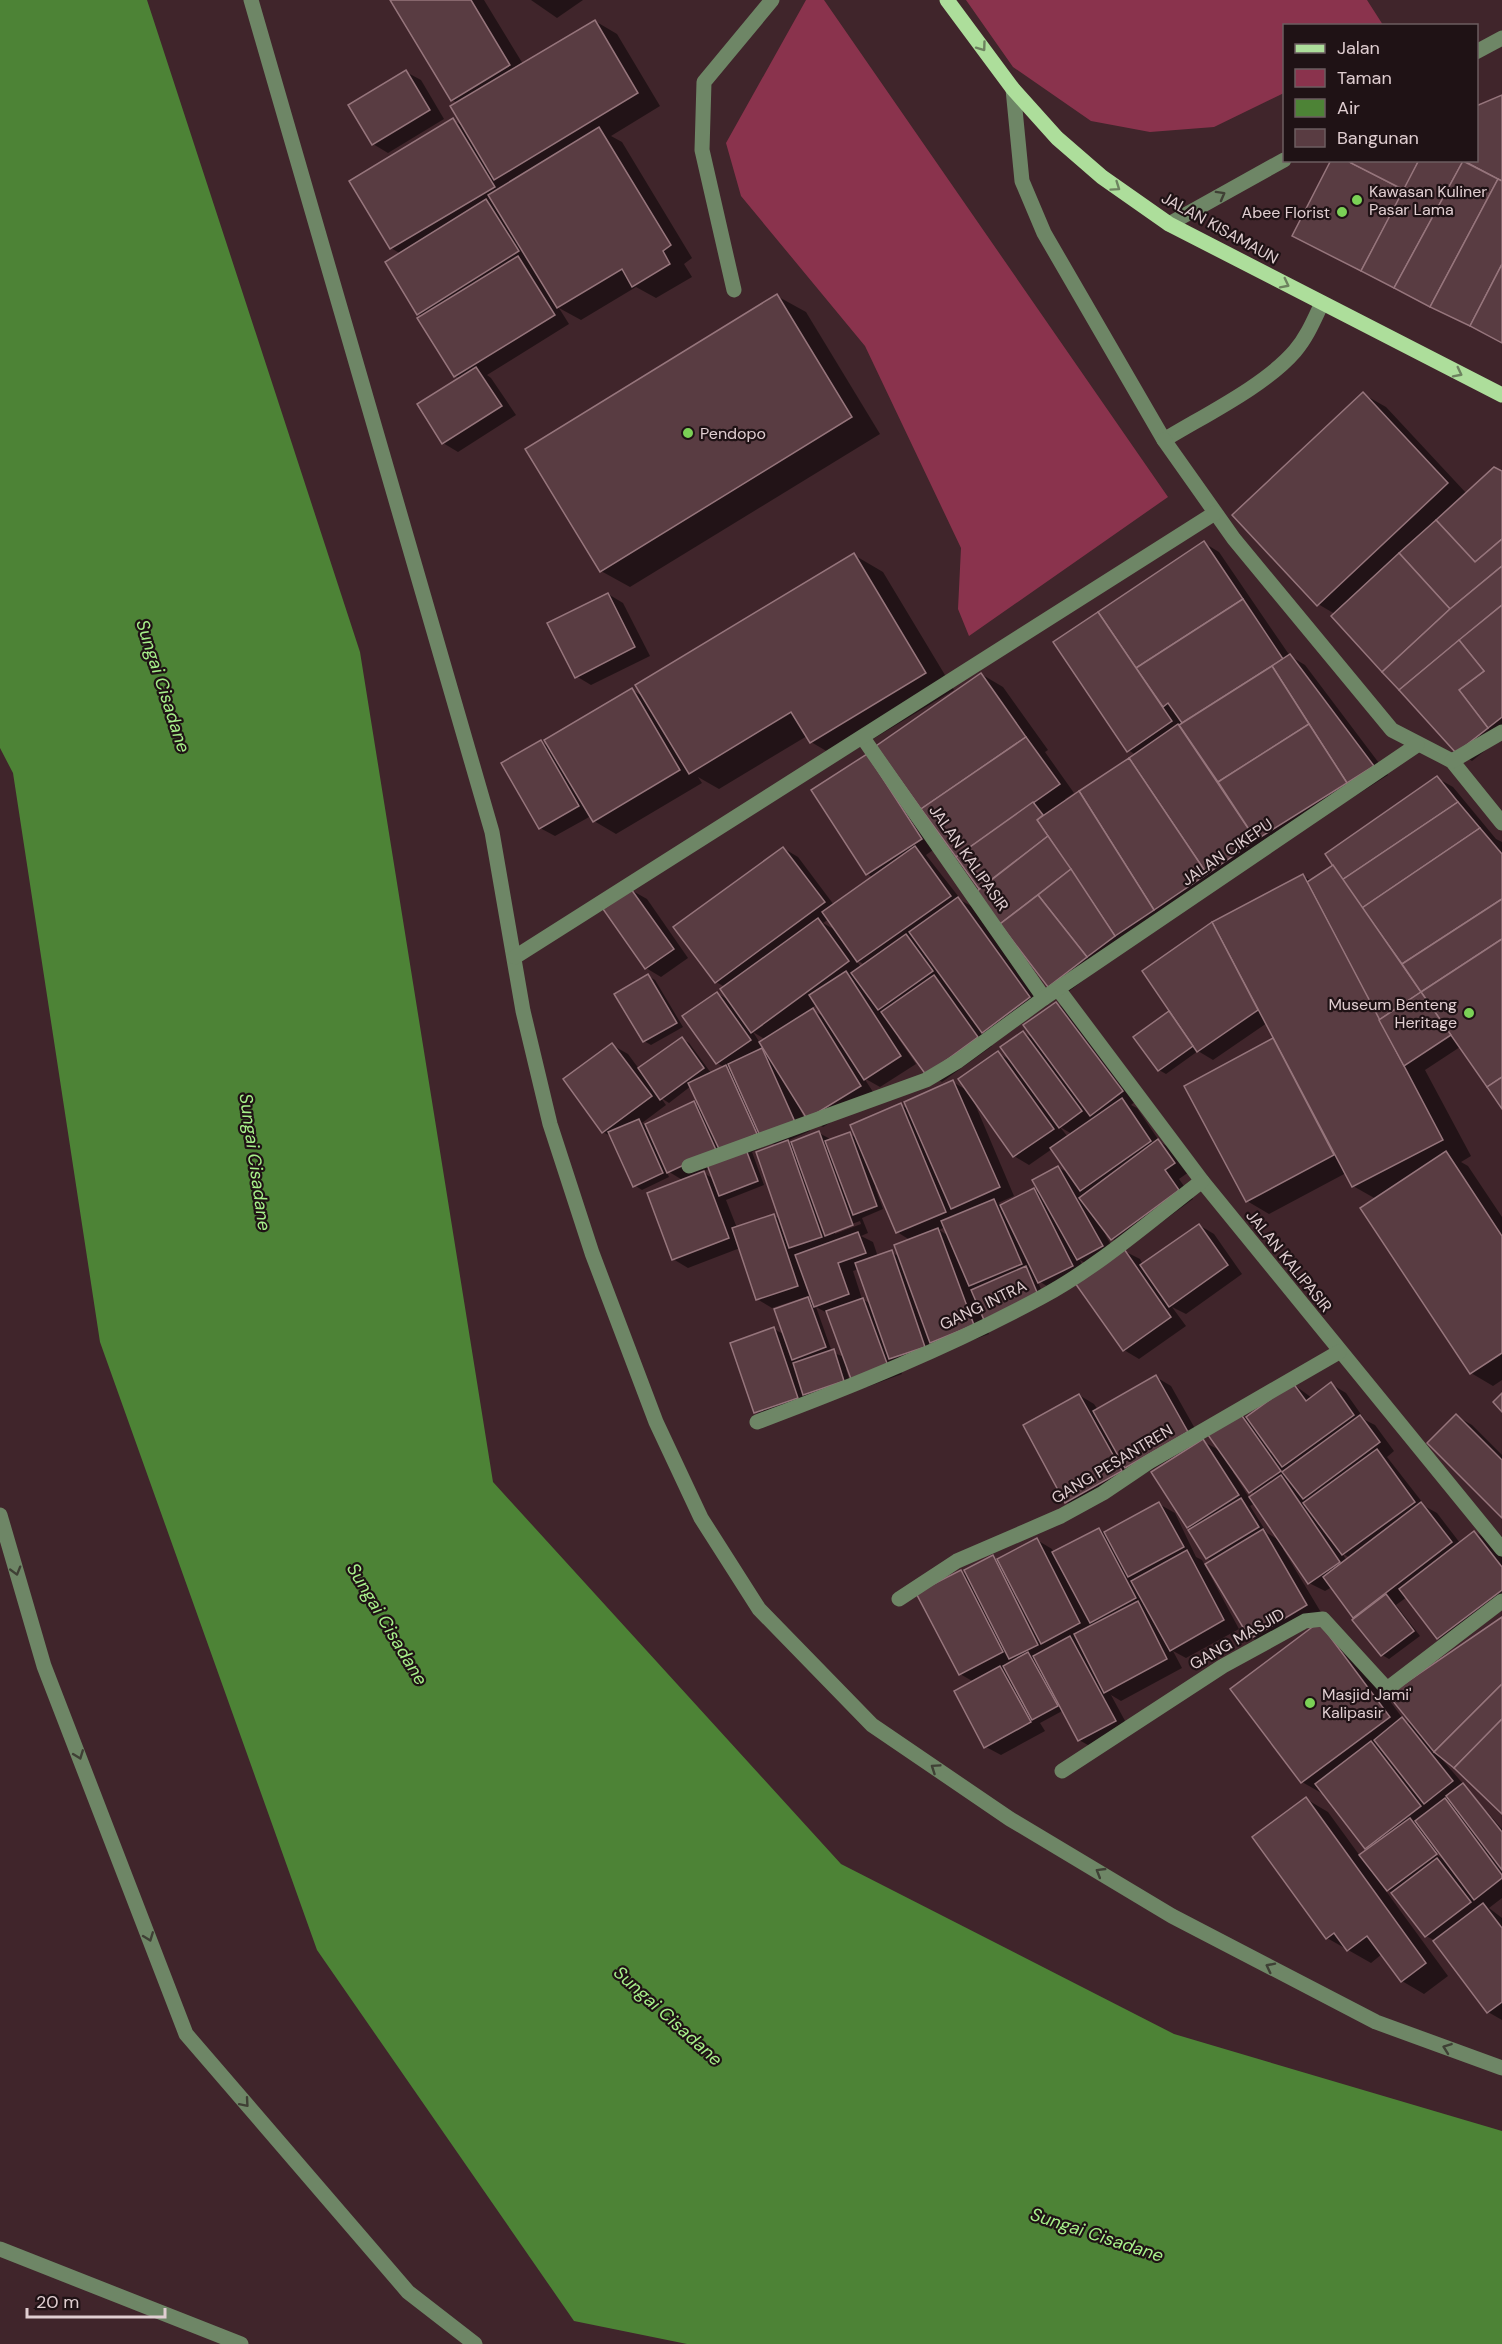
<svg xmlns="http://www.w3.org/2000/svg" width="1502" height="2344" font-family="'DM Sans',sans-serif">
<rect width="100%" height="100%" fill="#40252b"/>
<!-- green -->
<g fill="#8a334d">
<polygon points="806,0 824,0 1168,497 969,636 958,609 961,548 865,346 741,196 726,143"/>
<polygon points="966,0 1367,0 1383,25 1284,26 1284,93 1214,127 1150,132 1091,121 1013,67"/>
</g>
<!-- water -->
<polygon fill="#4d8336" points="0,0 147,0 360,652 493,1482 841,1864 1174,2034 1502,2131 1502,2344 687,2344 574,2321 317,1950 100,1342 13,773 0,748"/>
<!-- shadow -->
<g fill="#0007" fill-rule="evenodd">
<polygon points="391,0 484,0 523,64 595,21 617,34 660,106 611,136 622,142 692,258 684,264 692,277 656,298 636,287 581,320 559,308 569,324 487,375 491,378 516,415 458,452 443,443 460,379 455,376 419,318 423,316 418,314 401,254 391,248 453,120 463,126 458,103 452,100"/>
<polygon points="531,0 583,0 557,18"/>
<polygon points="406,72 421,80 444,119 388,153 373,144"/>
<polygon points="777,296 806,312 880,434 630,587 601,571"/>
<polygon points="1363,394 1386,407 1467,494 1502,473 1502,737 1472,761 1457,752 1335,614 1318,604"/>
<polygon points="1204,543 1219,552 1290,656 1305,665 1388,775 1272,849 1131,944 1064,995 1049,986 978,892 981,889 878,747 981,674 1003,687 1048,750 1045,752 1074,793 1065,799 1066,801 1136,755 1128,750 1055,643"/>
<polygon points="854,555 883,572 954,690 840,759 811,742 807,736 719,789 698,777 702,783 616,834 594,821 591,816 555,836 540,828 541,742 551,748 632,690 644,697"/>
<polygon points="608,594 623,603 650,656 591,685 576,676"/>
<path d="M867 756 936 848 926 855 962 901 973 907 1044 1006 998 1040 981 1031 992 1046 942 1082 927 1074 900 1036 898 1038 916 1064 880 1087 864 1078 875 1095 823 1127 808 1118 800 1109 810 1131 787 1141 794 1145 819 1133 832 1140 849 1134 857 1138 901 1105 910 1110 953 1082 968 1091 998 1053 1011 1061 1023 1032 1036 1040 1056 1003 1071 1012 1137 1100 1131 1105 1137 1108 1160 1142 1173 1150 1189 1172 1179 1179 1193 1199 1127 1248 1105 1234 1117 1256 1124 1251 1140 1259 1143 1265 1199 1225 1214 1234 1242 1274 1186 1314 1172 1307 1186 1326 1139 1359 1124 1350 1093 1268 1080 1260 1087 1275 1055 1291 1037 1280 1046 1301 993 1324 983 1318 989 1334 946 1350 898 1363 902 1374 867 1387 848 1368 846 1369 851 1385 770 1421 755 1412 774 1329 785 1335 808 1299 814 1302 811 1295 772 1308 757 1299 740 1248 688 1268 673 1259 684 1181 666 1170 669 1177 642 1190 634 1185 612 1137 603 1132 565 1080 612 1045 628 1054 639 1069 682 1039 689 1043 711 1073 724 1067 717 1063 684 1016 717 993 730 1001 725 987 716 982 783 848 798 857 834 905 873 878 868 874 813 791ZM829 919 837 931 823 923ZM855 959 865 965 861 967ZM817 1004 824 1017 811 1009ZM753 1032 766 1040 760 1043ZM691 1086 701 1107 694 1103 646 1125 642 1123 666 1105 661 1098 669 1103ZM972 1097 1014 1156 1029 1165 1052 1149 1070 1174 1058 1167 1041 1194 1034 1189 1002 1205 998 1203 1014 1196ZM1060 1127 1072 1134 1068 1137ZM772 1143 777 1146 781 1220 774 1216 737 1228 726 1200 764 1185 752 1152ZM710 1168 714 1179 702 1172ZM878 1186 897 1232 910 1240 900 1257 891 1252 878 1257 873 1242 861 1236 868 1233 862 1218 883 1209 875 1187ZM860 1221 861 1224 835 1234V1230ZM945 1227 949 1236 939 1230ZM859 1269 871 1304 862 1299 853 1271ZM816 1307 829 1314 844 1357 832 1352Z"/>
<polygon points="1437,778 1453,787 1496,839 1502,842 1502,1106 1460,1047 1425,1070 1471,1156 1461,1162 1468,1166 1502,1217 1502,1380 1493,1386 1471,1373 1376,1199 1353,1186 1346,1173 1269,1214 1247,1201 1273,1040 1277,1043 1267,1023 1213,1060 1198,1051 1166,1074 1159,1070 1169,1013 1174,1017 1212,924 1216,927 1303,876 1312,881 1335,865"/>
<polygon points="631,890 647,899 688,958 661,977 646,968"/>
<polygon points="648,976 655,980 683,1027 651,1045 644,1041"/>
<path d="M1156 1377 1171 1386 1202 1441 1221 1451 1240 1414 1246 1418 1293 1384 1312 1398 1331 1384 1346 1393 1365 1420 1375 1425 1394 1451 1387 1457 1426 1507 1437 1513 1460 1543 1475 1532 1490 1541 1502 1557V1610L1453 1647 1438 1638 1407 1597 1396 1605 1420 1636 1389 1659 1382 1655 1357 1618 1332 1587 1325 1591 1309 1583 1286 1548 1283 1549 1322 1614 1267 1646 1252 1638 1212 1561 1207 1558 1193 1530 1188 1527 1170 1459 1081 1511 1066 1502 1079 1395 1094 1404 1098 1410ZM1235 1470 1255 1495 1250 1499 1233 1472ZM1255 1503 1282 1542 1267 1533 1250 1506ZM1342 1553 1350 1558 1347 1561Z"/>
<polygon points="1456,1416 1472,1425 1502,1455 1502,1515"/>
<polygon points="1159,1504 1175,1513 1196,1557 1202,1560 1239,1629 1186,1658 1173,1651 1182,1668 1121,1701 1111,1695 1130,1730 1095,1749 1079,1740 1064,1710 1040,1723 1045,1731 1001,1755 986,1747 974,1682 960,1674 961,1571 970,1577 993,1557 998,1560 1037,1540 1052,1549 1054,1553 1099,1529 1105,1533"/>
<path d="M1502 1619V1811L1455 1767 1440 1757 1502 1829V1898L1489 1908 1502 1918V2020L1488 2012 1436 1941 1426 1936 1393 1893 1383 1887 1448 1976 1424 1994 1402 1981 1382 1954 1371 1963 1327 1938 1306 1799 1328 1812 1360 1856 1369 1850 1325 1795 1302 1782 1232 1689 1342 1637 1404 1720 1415 1726ZM1431 1849 1442 1855 1443 1859 1430 1851Z"/>
</g>
<!-- building -->
<g fill="#593c42" stroke="#96757c" stroke-width="1.5">
<polygon points="390,0 471,0 510,65 451,101"/>
<polygon points="595,20 638,93 494,180 450,106"/>
<polygon points="406,70 430,110 372,145 348,105"/>
<polygon points="1502,95 1502,181 1462,160 1476,160 1476,106"/>
<polygon points="453,118 495,187 390,249 349,181"/>
<polygon points="599,127 671,245 663,251 670,264 632,287 622,269 557,308 488,195"/>
<polygon points="1331,160 1346,160 1404,190 1361,271 1292,236"/>
<polygon points="1354,160 1419,160 1404,190 1351,163"/>
<polygon points="1419,160 1463,161 1394,288 1361,271"/>
<polygon points="1463,161 1498,179 1430,307 1394,288"/>
<polygon points="1498,179 1502,181 1502,264 1470,326 1430,307"/>
<polygon points="486,199 519,251 417,315 385,262"/>
<polygon points="518,256 555,315 454,377 417,318"/>
<polygon points="1502,264 1502,343 1470,326"/>
<polygon points="777,294 852,417 600,572 525,449"/>
<polygon points="476,367 502,406 442,444 417,404"/>
<polygon points="1363,392 1448,483 1317,606 1232,515"/>
<polygon points="1494,467 1502,471 1502,539 1475,562 1436,520"/>
<polygon points="1436,520 1475,562 1502,539 1502,566 1450,609 1399,553"/>
<polygon points="1204,541 1243,599 1136,668 1098,612"/>
<polygon points="854,553 926,673 810,743 791,712 689,774 635,685"/>
<polygon points="1399,553 1450,609 1382,672 1331,616"/>
<polygon points="1502,566 1502,605 1399,690 1382,672 1450,609"/>
<polygon points="608,593 635,647 575,678 547,623"/>
<polygon points="1243,599 1283,659 1182,723 1168,703 1163,707 1136,668"/>
<polygon points="1502,605 1502,717 1488,728 1459,690 1484,671 1459,640"/>
<polygon points="1098,612 1172,721 1127,752 1053,642"/>
<polygon points="1459,640 1484,671 1459,690 1488,728 1456,753 1399,690"/>
<polygon points="1290,654 1374,766 1347,783 1272,666"/>
<polygon points="1272,666 1309,724 1218,782 1179,725"/>
<polygon points="981,673 1026,737 921,809 876,746"/>
<polygon points="632,688 680,770 593,822 544,740"/>
<polygon points="1178,724 1256,840 1207,874 1129,758"/>
<polygon points="1309,724 1347,783 1256,840 1218,782"/>
<polygon points="1026,737 1060,784 956,857 921,809"/>
<polygon points="541,740 579,806 539,829 501,763"/>
<polygon points="867,754 922,839 866,875 811,790"/>
<polygon points="1129,758 1207,874 1154,910 1079,791"/>
<polygon points="1437,776 1458,802 1342,880 1325,854"/>
<polygon points="1079,791 1154,910 1115,936 1037,820"/>
<polygon points="1033,802 1043,815 1037,820 1048,836 979,889 956,857"/>
<polygon points="1458,802 1480,828 1362,908 1342,880"/>
<polygon points="1480,828 1502,854 1502,899 1402,964 1362,908"/>
<polygon points="1048,836 1071,869 1000,924 976,892"/>
<polygon points="915,846 951,896 857,962 822,912"/>
<polygon points="783,847 825,902 715,983 673,927"/>
<polygon points="1333,865 1421,992 1379,1020 1307,882"/>
<polygon points="1071,869 1115,936 1087,957 1038,895"/>
<polygon points="1303,874 1443,1140 1352,1187 1212,922"/>
<polygon points="631,889 674,949 645,969 603,909"/>
<polygon points="1038,895 1087,957 1048,987 1000,924"/>
<polygon points="958,897 1030,997 982,1033 909,932"/>
<polygon points="1502,899 1502,939 1421,992 1402,964"/>
<polygon points="818,918 849,961 751,1033 720,989"/>
<polygon points="1212,922 1258,1010 1197,1052 1142,971"/>
<polygon points="906,934 933,971 878,1010 851,973"/>
<polygon points="1502,939 1502,1077 1487,1087 1421,992"/>
<polygon points="846,971 901,1056 864,1080 809,995"/>
<polygon points="648,974 677,1023 643,1042 614,994"/>
<polygon points="934,975 978,1037 926,1075 881,1012"/>
<polygon points="717,992 751,1040 716,1064 682,1016"/>
<polygon points="1421,992 1451,1035 1404,1066 1379,1020"/>
<polygon points="1056,1002 1123,1091 1090,1116 1023,1025"/>
<polygon points="813,1008 861,1086 807,1119 759,1042"/>
<polygon points="1169,1011 1193,1046 1158,1071 1133,1037"/>
<polygon points="1023,1031 1082,1111 1059,1128 1000,1047"/>
<polygon points="682,1037 704,1068 660,1100 638,1068"/>
<polygon points="1273,1038 1334,1155 1246,1202 1184,1086"/>
<polygon points="612,1043 652,1096 602,1133 563,1079"/>
<polygon points="762,1048 795,1122 761,1138 728,1064"/>
<polygon points="998,1051 1054,1129 1013,1157 958,1079"/>
<polygon points="726,1065 757,1134 720,1151 688,1083"/>
<polygon points="1502,1077 1502,1109 1487,1087"/>
<polygon points="953,1080 1000,1187 951,1209 904,1102"/>
<polygon points="1122,1098 1151,1141 1080,1191 1050,1148"/>
<polygon points="694,1101 716,1150 667,1173 645,1124"/>
<polygon points="901,1103 946,1212 896,1233 850,1125"/>
<polygon points="639,1119 663,1173 633,1187 608,1132"/>
<polygon points="819,1131 853,1225 825,1236 791,1142"/>
<polygon points="850,1132 877,1206 853,1215 825,1141"/>
<polygon points="1158,1139 1175,1163 1165,1170 1179,1190 1111,1240 1079,1198"/>
<polygon points="788,1140 822,1237 789,1248 756,1152"/>
<polygon points="745,1147 758,1181 719,1196 706,1162"/>
<polygon points="1446,1151 1502,1236 1502,1353 1470,1374 1360,1208"/>
<polygon points="1058,1166 1103,1246 1077,1260 1032,1180"/>
<polygon points="704,1171 729,1238 672,1260 647,1193"/>
<polygon points="1034,1188 1073,1266 1038,1283 1000,1205"/>
<polygon points="994,1199 1022,1264 969,1286 941,1221"/>
<polygon points="774,1214 798,1286 756,1300 732,1228"/>
<polygon points="1199,1224 1228,1265 1169,1307 1140,1265"/>
<polygon points="938,1228 974,1325 930,1343 894,1245"/>
<polygon points="858,1232 866,1253 838,1263 849,1294 814,1307 795,1255"/>
<polygon points="1124,1249 1171,1317 1123,1351 1075,1283"/>
<polygon points="892,1250 925,1347 889,1359 855,1263"/>
<polygon points="1026,1266 1039,1297 984,1320 971,1290"/>
<polygon points="808,1297 826,1347 792,1360 774,1309"/>
<polygon points="863,1298 888,1366 851,1379 826,1311"/>
<polygon points="774,1327 798,1398 754,1413 730,1343"/>
<polygon points="834,1349 844,1381 803,1395 793,1363"/>
<polygon points="1156,1375 1188,1432 1125,1468 1093,1411"/>
<polygon points="1331,1382 1354,1415 1282,1467 1246,1417 1293,1383 1306,1401"/>
<polygon points="1502,1393 1502,1412 1493,1402"/>
<polygon points="1079,1394 1122,1471 1065,1503 1023,1425"/>
<polygon points="1240,1413 1281,1471 1249,1493 1208,1435"/>
<polygon points="1456,1414 1502,1460 1502,1518 1427,1443"/>
<polygon points="1360,1415 1380,1442 1303,1499 1282,1472"/>
<polygon points="1203,1439 1239,1495 1187,1528 1151,1472"/>
<polygon points="1377,1449 1415,1502 1342,1555 1303,1503"/>
<polygon points="1281,1475 1340,1562 1308,1584 1249,1497"/>
<polygon points="1241,1498 1259,1527 1206,1559 1188,1530"/>
<polygon points="1159,1502 1184,1547 1128,1577 1104,1532"/>
<polygon points="1421,1502 1452,1542 1353,1618 1323,1577"/>
<polygon points="1099,1528 1136,1598 1090,1623 1052,1552"/>
<polygon points="1263,1529 1307,1605 1250,1639 1205,1564"/>
<polygon points="1474,1531 1502,1567 1502,1590 1437,1639 1399,1589"/>
<polygon points="1037,1538 1080,1623 1041,1644 997,1559"/>
<polygon points="1187,1550 1224,1620 1170,1651 1131,1581"/>
<polygon points="993,1555 1038,1645 1009,1659 964,1570"/>
<polygon points="961,1570 1003,1652 959,1675 916,1593"/>
<polygon points="1386,1594 1414,1631 1381,1656 1352,1620"/>
<polygon points="1138,1601 1167,1659 1104,1693 1074,1634"/>
<polygon points="1502,1617 1502,1684 1434,1752 1388,1695"/>
<polygon points="1319,1622 1390,1717 1301,1783 1230,1689"/>
<polygon points="1070,1636 1116,1721 1078,1741 1033,1656"/>
<polygon points="1028,1652 1058,1706 1032,1720 1003,1666"/>
<polygon points="1000,1666 1031,1722 984,1748 954,1691"/>
<polygon points="1502,1684 1502,1719 1454,1768 1434,1752"/>
<polygon points="1402,1717 1453,1781 1424,1804 1374,1740"/>
<polygon points="1502,1719 1502,1814 1454,1768"/>
<polygon points="1371,1741 1421,1806 1365,1849 1315,1784"/>
<polygon points="1463,1783 1502,1832 1502,1870 1446,1796"/>
<polygon points="1306,1797 1426,1963 1401,1982 1367,1936 1347,1951 1334,1933 1326,1939 1252,1837"/>
<polygon points="1445,1798 1502,1875 1502,1878 1474,1900 1415,1821"/>
<polygon points="1410,1818 1437,1854 1387,1891 1359,1855"/>
<polygon points="1437,1858 1471,1902 1425,1937 1391,1893"/>
<polygon points="1483,1903 1502,1928 1502,2002 1487,2013 1433,1941"/>
</g>
<g fill="none" stroke-linecap="round" stroke-linejoin="round">
<!-- minor -->
<g stroke="#6e8666" stroke-width="15">
<polyline points="251,0 492,832 523,1011 550,1124 592,1253 656,1422 701,1518 759,1609 872,1725 1010,1819 1172,1916 1376,2022 1502,2068"/>
<polyline points="1476,52 1502,38"/>
<path d="M1013 89 1022 181 1044 233 1164 440C1203 416 1265 386 1295 351 1307 337 1314 320 1322 303"/>
<polyline points="1169,224 1284,160"/>
<polyline points="734,290 702,150 704,82 772,0"/>
<polyline points="1164,440 1234,539 1392,730 1452,761 1502,823"/>
<polyline points="863,738 1044,998"/>
<polyline points="1452,761 1502,732"/>
<polyline points="515,957 1215,513"/>
<polyline points="1058,989 1202,1181 1502,1549"/>
<polyline points="689,1166 926,1080 958,1061 1044,998 1417,745"/>
<path d="M757 1422C853 1386 949 1347 1040 1298 1098 1267 1150 1221 1202 1181"/>
<polyline points="0,1515 44,1666 186,2034 408,2292 475,2344"/>
<polyline points="899,1599 957,1561 1061,1516 1103,1493 1149,1462 1339,1352"/>
<polyline points="1062,1771 1223,1666 1305,1621 1323,1619 1387,1689 1502,1601"/>
<polyline points="0,2249 241,2344"/>
</g>
<!-- major -->
<polyline stroke="#adde9b" stroke-width="15" points="947,0 1013,89 1057,138 1102,177 1169,224 1502,395"/>
</g>
<!-- one-way arrows -->
<defs><path id="oneway-chevron" d="M-2-3.5L2.5 0L-2 3.5" fill="none" stroke-width="1.6" stroke-linecap="round" stroke-linejoin="round" transform="scale(1.5)"/></defs>
<g stroke="#6d825f">
<use href="#oneway-chevron" transform="translate(982 47) rotate(54)"/>
<use href="#oneway-chevron" transform="translate(1116 187) rotate(35)"/>
<use href="#oneway-chevron" transform="translate(1285 284) rotate(27)"/>
<use href="#oneway-chevron" transform="translate(1458 373) rotate(27)"/>
</g>
<g stroke="#3f4035">
<use href="#oneway-chevron" transform="translate(1221 195) rotate(-29)"/>
<use href="#oneway-chevron" transform="translate(16 1571) rotate(74)"/>
<use href="#oneway-chevron" transform="translate(79 1755) rotate(69)"/>
<use href="#oneway-chevron" transform="translate(935 1768) rotate(-146)"/>
<use href="#oneway-chevron" transform="translate(1100 1872) rotate(-149)"/>
<use href="#oneway-chevron" transform="translate(149 1937) rotate(69)"/>
<use href="#oneway-chevron" transform="translate(1270 1967) rotate(-153)"/>
<use href="#oneway-chevron" transform="translate(1447 2048) rotate(-160)"/>
<use href="#oneway-chevron" transform="translate(245 2103) rotate(49)"/>
</g>
<!-- markers -->
<g fill="#7bd156" stroke="#1f1215" stroke-width="2">
<circle cx="1357" cy="200" r="6"/>
<circle cx="1342" cy="212" r="6"/>
<circle cx="688" cy="433" r="6"/>
<circle cx="1469" cy="1013" r="6"/>
<circle cx="1310" cy="1703" r="6"/>
</g>
<g text-anchor="middle" dominant-baseline="central" stroke-width="4.5" stroke-linejoin="round" paint-order="stroke">
<!-- poi labels -->
<g font-size="16" fill="#e0ced1" stroke="#1f1215" text-anchor="start">
<text x="1369" y="191">Kawasan Kuliner<tspan x="1369" dy="18">Pasar Lama</tspan></text>
<text x="1330" y="212" text-anchor="end">Abee Florist</text>
<text x="700" y="433">Pendopo</text>
<text x="1457" y="1004" text-anchor="end">Museum Benteng<tspan x="1457" dy="18">Heritage</tspan></text>
<text x="1322" y="1694">Masjid Jami'<tspan x="1322" dy="18">Kalipasir</tspan></text>
</g>
<!-- street labels -->
<g font-size="16" fill="#e0ced1" stroke="#1f1215">
<text transform="translate(1220 228) rotate(29)">JALAN KISAMAUN</text>
<text transform="translate(1227 852) rotate(-34)">JALAN CIKEPU</text>
<text transform="translate(969 858) rotate(55)">JALAN KALIPASIR</text>
<text transform="translate(1289 1261) rotate(51)">JALAN KALIPASIR</text>
<text transform="translate(983 1305) rotate(-26)">GANG INTRA</text>
<text transform="translate(1112 1464) rotate(-31)">GANG PESANTREN</text>
<text transform="translate(1237 1639) rotate(-30)">GANG MASJID</text>
</g>
<!-- water labels -->
<g font-size="18" font-style="italic" fill="#a7f08a" stroke="#1f1215">
<text transform="translate(163 686) rotate(72)">Sungai Cisadane</text>
<text transform="translate(255 1162) rotate(82)">Sungai Cisadane</text>
<text transform="translate(387 1624) rotate(59)">Sungai Cisadane</text>
<text transform="translate(668 2016) rotate(42)">Sungai Cisadane</text>
<text transform="translate(1097 2235) rotate(18)">Sungai Cisadane</text>
</g>
</g>
<!-- legend -->
<rect x="1283" y="24" width="195" height="138" fill="#1f1215" stroke="#6c5d60" stroke-width="1.5"/>
<rect x="1295" y="44" width="30" height="9" fill="#adde9b" stroke="#6c5d60" stroke-width="1.5"/>
<text x="1337" y="54" font-size="18" fill="#e0ced1">Jalan</text>
<rect x="1295" y="69" width="30" height="18" fill="#8a334d" stroke="#6c5d60" stroke-width="1.5"/>
<text x="1337" y="84" font-size="18" fill="#e0ced1">Taman</text>
<rect x="1295" y="99" width="30" height="18" fill="#4d8336" stroke="#6c5d60" stroke-width="1.5"/>
<text x="1337" y="114" font-size="18" fill="#e0ced1">Air</text>
<rect x="1295" y="129" width="30" height="18" fill="#593c42" stroke="#6c5d60" stroke-width="1.5"/>
<text x="1337" y="144" font-size="18" fill="#e0ced1">Bangunan</text>
<!-- scale -->
<path d="M27 2308v9h138v-9" fill="none" stroke="#e0ced1" stroke-width="3"/>
<text x="36" y="2308" font-size="18" fill="#e0ced1" stroke="#1f1215" stroke-width="4.5" paint-order="stroke">20 m</text>
</svg>
